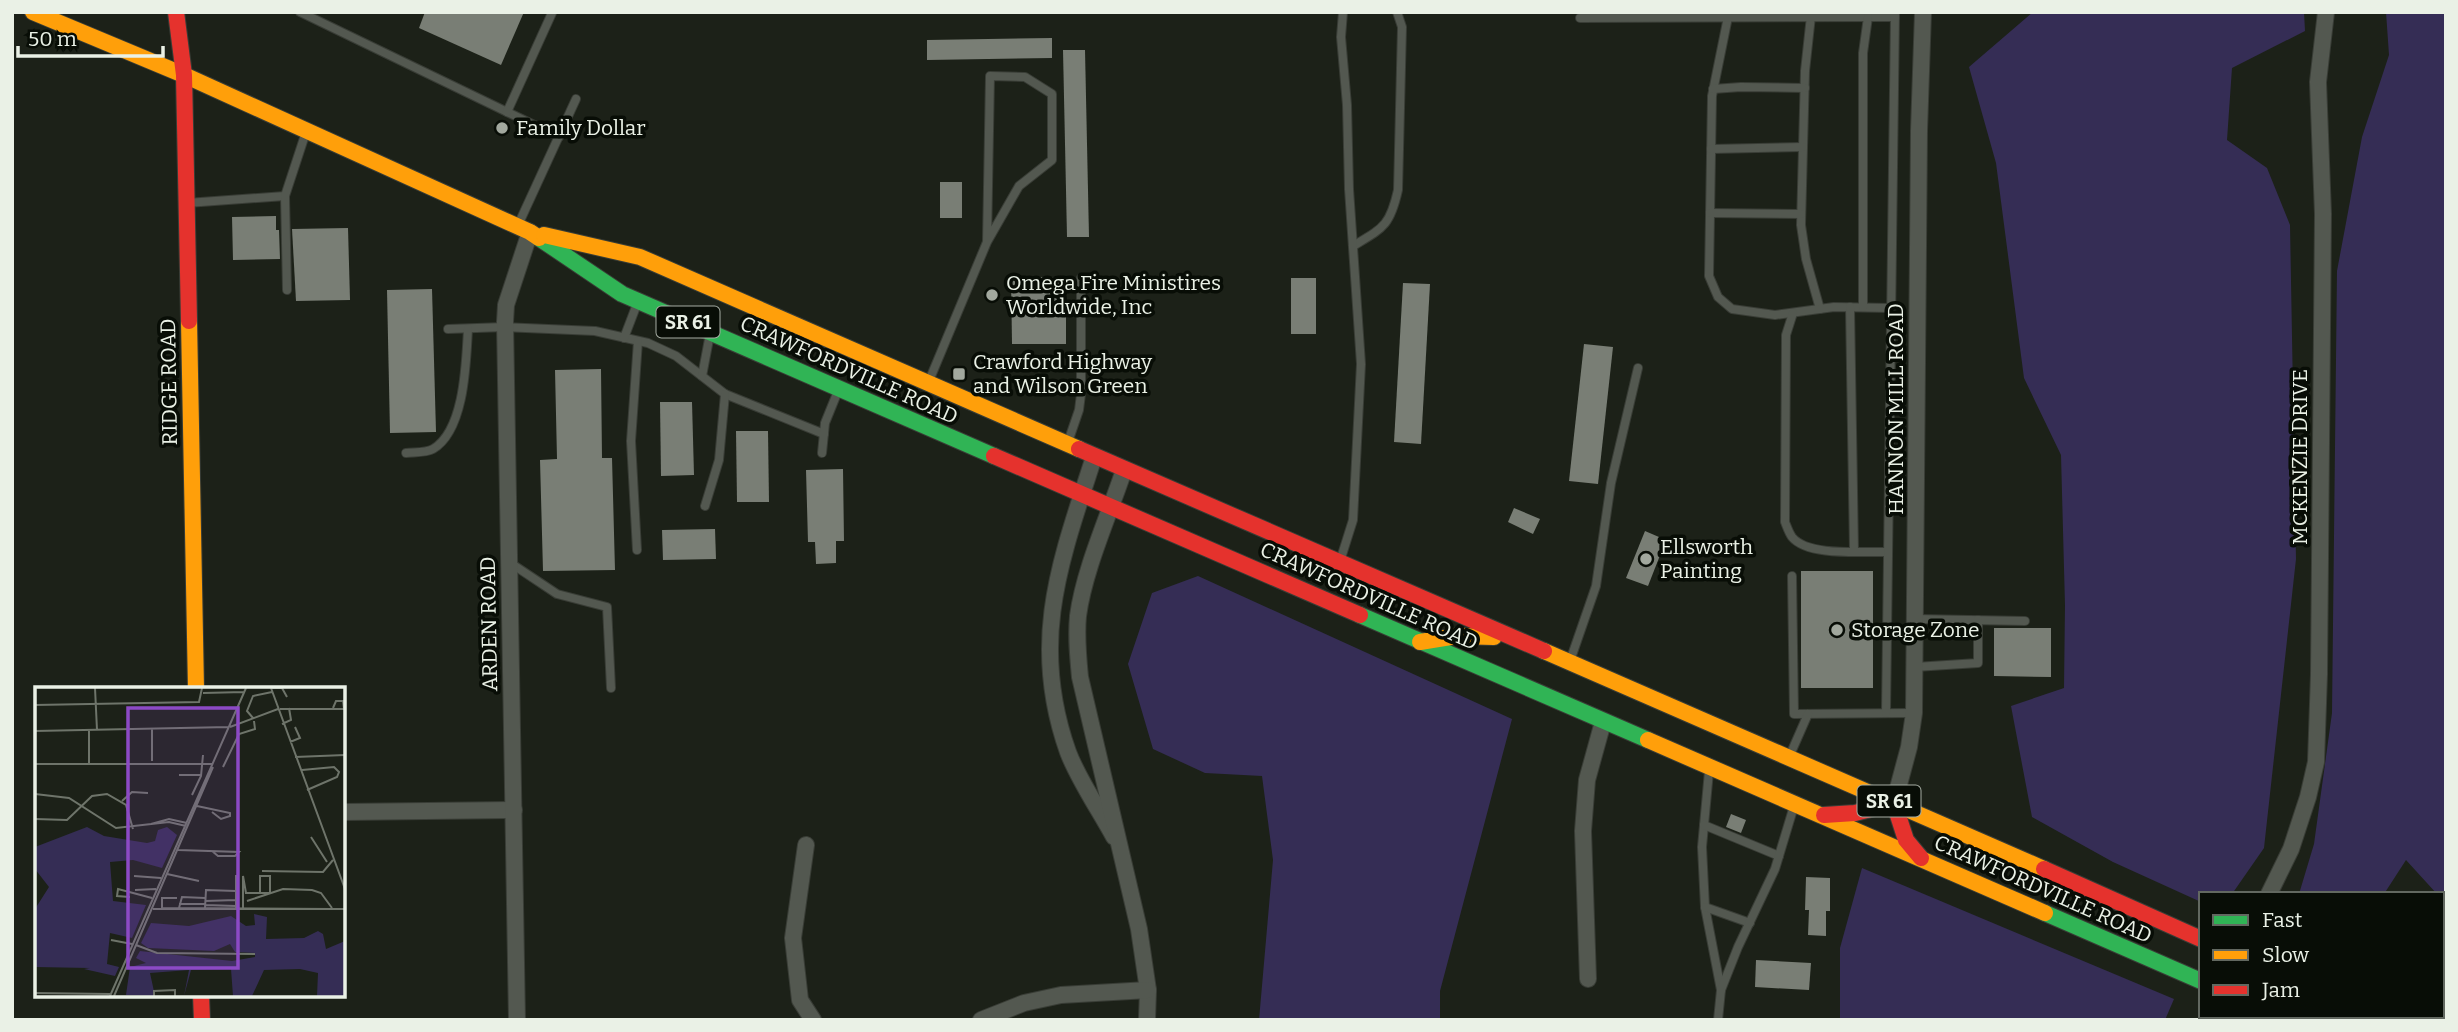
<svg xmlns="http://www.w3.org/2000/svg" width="2458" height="1032" font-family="Bitter,serif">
<rect width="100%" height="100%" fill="#1c2118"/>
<!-- green -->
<g fill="#352d55">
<polygon points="2033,12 2304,12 2305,31 2232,68 2227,140 2267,168 2290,225 2296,559 2264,848 2232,894 2201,894 2201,902 2113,862 2032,817 2011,706 2064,688 2065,605 2061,455 2024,378 1996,163 1969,67"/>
<polygon points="2386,12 2446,12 2446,925 2442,912 2442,894 2437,894 2406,860 2384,894 2299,894 2314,844 2332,713 2337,271 2362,137 2389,55"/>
<polygon points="1198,576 1512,719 1440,991 1440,1020 1259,1020 1273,860 1262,776 1205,773 1153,749 1128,664 1152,593"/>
<polygon points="1862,868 2174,999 2165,1020 1840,1020 1840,948"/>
</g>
<!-- building -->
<g fill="#797e75">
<polygon points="425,12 524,12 501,65 419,28"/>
<polygon points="1052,38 1052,58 927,60 927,40"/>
<polygon points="1063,50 1085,50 1089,237 1067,237"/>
<rect x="940" y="182" width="22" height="36"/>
<polygon points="276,216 276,230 279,230 280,259 233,260 232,217"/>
<polygon points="348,228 350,300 296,301 292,229"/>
<polygon points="1011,277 1066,277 1066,344 1012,344"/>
<rect x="1291" y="278" width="25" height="56"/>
<polygon points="1403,283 1430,284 1421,444 1394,442"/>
<polygon points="432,289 436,432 390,433 387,290"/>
<polygon points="1584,344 1613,347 1598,484 1569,481"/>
<polygon points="601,369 602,458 612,458 615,570 543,571 540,460 557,459 555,370"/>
<polygon points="660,402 692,402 694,475 661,476"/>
<polygon points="736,431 768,431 769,502 737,502"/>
<polygon points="843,469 844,541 836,541 836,563 816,564 815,542 808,542 806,470"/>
<polygon points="1514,508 1540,519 1533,534 1508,522"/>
<polygon points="715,529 716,559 663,560 662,530"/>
<polygon points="1645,531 1666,540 1648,586 1626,578"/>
<rect x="1801" y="571" width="72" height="117"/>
<polygon points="1994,628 2051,628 2051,677 1994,676"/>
<polygon points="1731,814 1746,820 1741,833 1726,827"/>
<polygon points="1806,877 1830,878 1830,911 1826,911 1826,936 1808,935 1809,910 1805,910"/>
<polygon points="1756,960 1811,963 1809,990 1755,987"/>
</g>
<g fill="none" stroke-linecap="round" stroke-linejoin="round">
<!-- lane casing -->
<g stroke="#393d36" stroke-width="10">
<g id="lane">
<polyline points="300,12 559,137"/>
<polyline points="1811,16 1805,71 1801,225 1806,259 1820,309"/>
<polyline points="1728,17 1712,96 1709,276 1718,297 1732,309 1775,315 1834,307 1891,308"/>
<polyline points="1580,18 1895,17"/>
<polyline points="1713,89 1741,87 1805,88"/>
<polyline points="507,112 552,13"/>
<polyline points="1711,149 1803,147"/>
<polyline points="187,203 285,196"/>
<polyline points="1710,213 1801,214"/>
<polyline points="519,223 576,99"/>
<path d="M1353 246C1383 228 1390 226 1398 190L1402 27 1397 12"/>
<polyline points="287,290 285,196 306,132"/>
<polyline points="1850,307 1854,551"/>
<polyline points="1863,307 1863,53 1868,17"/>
<path d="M1793 313 1786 335 1785 522C1787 527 1789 533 1792 537 1808 557 1864 551 1888 552"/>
<polyline points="448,329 505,327 595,331 648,343 676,356 725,394 824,434"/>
<polyline points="624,338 637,304"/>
<polyline points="702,376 710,334"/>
<polyline points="929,381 987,242 990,76 1025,77 1052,94 1052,160 1019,186 987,242"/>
<polyline points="1068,442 1079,410 1081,394 1081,278"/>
<path d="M406 453C414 452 426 453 433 449 465 430 466 362 468 329"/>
<polyline points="822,453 825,423 838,391"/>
<polyline points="705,506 719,460 725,394"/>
<polyline points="637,550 631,441 638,341"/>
<polyline points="1341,558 1353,520 1361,364 1349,189 1347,105 1341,37 1343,12"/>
<polyline points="509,562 557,594 607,607 611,688"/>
<polyline points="1792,576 1794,714 1914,713"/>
<polyline points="1915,619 2025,621"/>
<polyline points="1570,661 1596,586 1611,483 1638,368"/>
<polyline points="1915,667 1978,663 1978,620"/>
<polyline points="1886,713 1895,12"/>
<polyline points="1790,755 1808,714"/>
<polyline points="1709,771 1702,847 1705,907 1721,990"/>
<polyline points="1704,825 1779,856"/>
<polyline points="1705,907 1750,923"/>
<polyline points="1718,1020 1721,990 1738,947 1775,869 1794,806"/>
<polyline points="2226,1020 2226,1016"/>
</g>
</g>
<!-- street casing -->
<g stroke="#393d36" stroke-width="18">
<g id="street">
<path d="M1094 457C1060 562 1029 642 1068 752 1078 779 1100 811 1114 837"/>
<path d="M1124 470C1109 515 1084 570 1078 616 1076 637 1078 657 1080 677L1139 929 1148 990 1147 1020"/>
<polyline points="1894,803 1909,747 1914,713 1919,131 1923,12"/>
<polyline points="343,812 514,810"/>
<polyline points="806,845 793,938 800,1000 813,1020"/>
<polyline points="2269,894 2291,849 2308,797 2316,762 2319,674 2323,214 2318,82 2326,12"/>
<polyline points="1588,979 1583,831 1587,780 1603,722"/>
<polyline points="517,1020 505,322 506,305 530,232"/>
<polyline points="981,1020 1024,1003 1061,995 1148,990"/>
</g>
</g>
<!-- fast casing -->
<g stroke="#393d36" stroke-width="18">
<g id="fast">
<polyline points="539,238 622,294 994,456"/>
<polyline points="1360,615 1648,740"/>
<polyline points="2045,913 2201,981"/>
</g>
</g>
<!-- slow casing -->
<g stroke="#393d36" stroke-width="18">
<g id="slow">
<polyline points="33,12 184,75 530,232 539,238"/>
<polyline points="544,235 640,257 1079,449"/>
<polyline points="189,321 196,689"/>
<polyline points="1420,642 1457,636 1494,637"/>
<polyline points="1544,651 2044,869"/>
<polyline points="1648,740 2045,913"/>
</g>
</g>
<!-- jam casing -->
<g stroke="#393d36" stroke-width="18">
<g id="jam">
<polyline points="176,12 184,75 189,321"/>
<polyline points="1079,449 1544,651"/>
<polyline points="994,456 1360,615"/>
<polyline points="1824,815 1855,813 1894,803 1906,840 1921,858"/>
<polyline points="2044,869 2201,939"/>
<polyline points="201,995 202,1020"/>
<polyline points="2281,1016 2289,1020"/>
<polyline points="2378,1016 2386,1020"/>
</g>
</g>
<!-- lane -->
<use href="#lane" stroke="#535850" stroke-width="8"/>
<!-- street -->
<use href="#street" stroke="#535850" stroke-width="16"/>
<!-- fast -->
<use href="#fast" stroke="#30b455" stroke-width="16"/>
<!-- slow -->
<use href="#slow" stroke="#ff9f0a" stroke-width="16"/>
<!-- jam -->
<use href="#jam" stroke="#e5322d" stroke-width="16"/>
</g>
<!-- markers -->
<g fill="#a2a89e" stroke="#080d06" stroke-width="2.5">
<circle cx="502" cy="128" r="7"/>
<circle cx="992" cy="295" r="7"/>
<rect x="952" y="367" width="14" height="14" rx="3.5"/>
<circle cx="1646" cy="559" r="7"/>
<circle cx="1837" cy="630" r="7"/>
</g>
<g text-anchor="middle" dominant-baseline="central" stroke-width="7" stroke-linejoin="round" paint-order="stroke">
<!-- shield labels -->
<g fill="#080d06" stroke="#a6ada3" stroke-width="2">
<rect x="656.5" y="306.5" width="63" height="31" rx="5"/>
<rect x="1857.5" y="785.5" width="63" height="31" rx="5"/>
</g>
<g font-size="19" font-weight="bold" fill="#eaf1e6">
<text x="688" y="322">SR 61</text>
<text x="1889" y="801">SR 61</text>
</g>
<!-- poi labels -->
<g font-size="21" fill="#eaf1e6" stroke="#080d06" text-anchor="start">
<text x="516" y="128">Family Dollar</text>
<text x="1006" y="283">Omega Fire Ministires<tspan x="1006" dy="24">Worldwide, Inc</tspan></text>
<text x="973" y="362">Crawford Highway<tspan x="973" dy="24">and Wilson Green</tspan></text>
<text x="1660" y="547">Ellsworth<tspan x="1660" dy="24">Painting</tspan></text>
<text x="1851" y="630">Storage Zone</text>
</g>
<!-- street labels -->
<g font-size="21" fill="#eaf1e6" stroke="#080d06">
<text transform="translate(849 370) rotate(24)">CRAWFORDVILLE ROAD</text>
<text transform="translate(169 382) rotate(-91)">RIDGE ROAD</text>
<text transform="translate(1896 409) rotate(-90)">HANNON MILL ROAD</text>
<text transform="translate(2300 457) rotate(-90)">MCKENZIE DRIVE</text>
<text transform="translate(1369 596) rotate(24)">CRAWFORDVILLE ROAD</text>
<text transform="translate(489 624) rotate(-91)">ARDEN ROAD</text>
<text transform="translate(2043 889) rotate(24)">CRAWFORDVILLE ROAD</text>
</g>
</g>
<!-- overview -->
<g transform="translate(35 687)">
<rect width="310" height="310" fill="#1c2118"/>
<path d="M52 140 69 149 112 156 120 154 123 143 132 140 142 148 127 181 98 173 75 175 78 214 111 218 97 251 75 246 72 277 84 280 80 289 49 282 55 281 0 280V222L14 200 0 182V160ZM219 227 232 230 231 252 269 251 283 244 288 247 291 262 310 254V309H282L283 286 265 282 229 283 217 309H198L196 282 156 283 149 309 154 283 115 286 120 309 91 308 95 280 111 276 101 271 105 264 197 274 220 270V266L200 265 195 257 179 264 113 261 106 256 116 236 154 239 196 229 211 239 220 238Z" fill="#352d55"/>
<path fill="none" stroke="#6e746a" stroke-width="2" d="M60 1 62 43M236 1H247L252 10M236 1 310 202M168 6 209 5M0 18 164 15 167 1M298 21 301 14H308L309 22M245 22H310M218 31 212 24 218 9 237 5M247 37 256 33 254 21M195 40 243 22M117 42V74M54 43V76M0 44 194 40M255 55 265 51 260 40M260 70 310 68M0 77H178M188 80 204 47 220 42 219 34M267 83 299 80 304 85 302 90 272 103M144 88H167M0 107 34 111 81 141 134 135 151 139M157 108 166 89 168 68M87 114 97 105 113 106M162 119 195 126V129L186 132 177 125M0 132 32 133 57 109 72 107 91 118 98 142M116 137 134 132 152 136M276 150 292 175M143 163 204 165 200 169H183L177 164M227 184 288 185 298 173M132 187 164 194M201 188V221M99 189 126 191M100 203 121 202M210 206H234M225 206V189H235V206M95 210 82 209 83 202 117 211M170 214 201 213M212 214 248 202 277 203 286 206 297 221M144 217H170M170 218 201 219M127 221 297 222M144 221 147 210 170 211M170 221 171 203 201 204M118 222H310M127 222V211H142M208 222V189L211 206M76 253 97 257M101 258 122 266 220 267M0 306 75 307M75 309 211 1M79 309 178 80M119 309V304L140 303V309"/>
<path fill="#8c4ac5" fill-opacity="0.15" stroke="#8c4ac5" stroke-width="3.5" d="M93 21H203V281H93Z"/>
<rect width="310" height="310" fill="none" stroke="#eaf1e6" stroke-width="3.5"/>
</g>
<!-- border -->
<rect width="2458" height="1032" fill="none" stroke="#eaf1e6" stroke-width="28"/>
<!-- legend -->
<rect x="2199" y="892" width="245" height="126" fill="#080d06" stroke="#626860" stroke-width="2"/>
<rect x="2213" y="915" width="35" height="10" fill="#30b455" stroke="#626860" stroke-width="2"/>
<text x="2262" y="927" font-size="21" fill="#eaf1e6">Fast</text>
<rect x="2213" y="950" width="35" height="10" fill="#ff9f0a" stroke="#626860" stroke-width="2"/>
<text x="2262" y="962" font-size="21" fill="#eaf1e6">Slow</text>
<rect x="2213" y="985" width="35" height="10" fill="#e5322d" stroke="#626860" stroke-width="2"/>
<text x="2262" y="997" font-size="21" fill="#eaf1e6">Jam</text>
<!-- scale -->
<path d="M18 46v10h145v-10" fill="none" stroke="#eaf1e6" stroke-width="3.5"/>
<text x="28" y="46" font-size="21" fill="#eaf1e6" stroke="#080d06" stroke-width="5" paint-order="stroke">50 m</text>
</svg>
